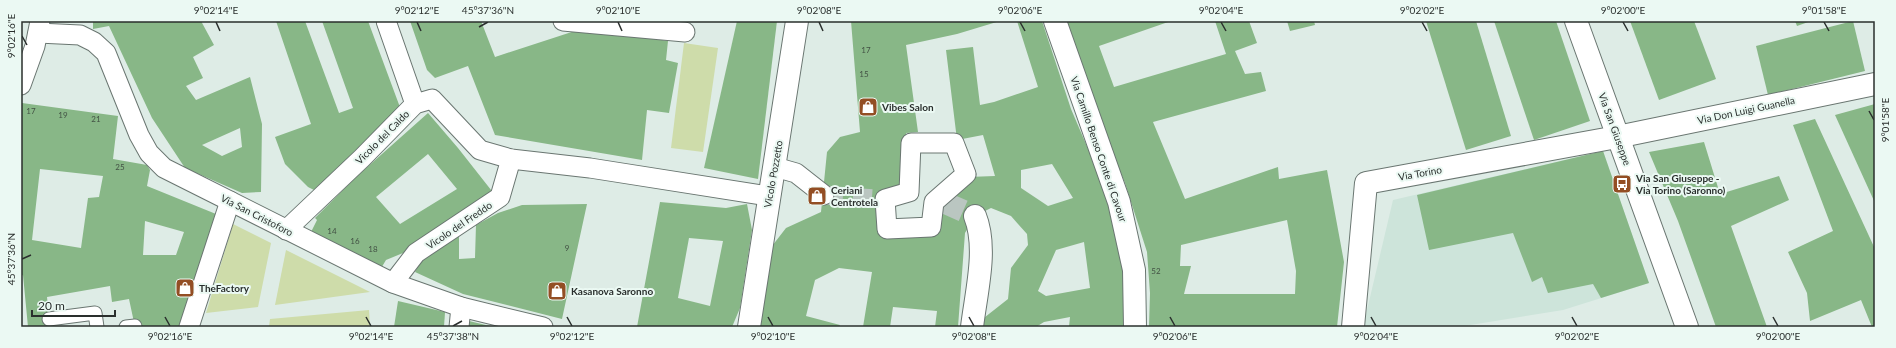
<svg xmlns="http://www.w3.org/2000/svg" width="1896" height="348" font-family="Lato,sans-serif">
<rect width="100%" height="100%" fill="#deece6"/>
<!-- built -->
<polygon fill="#cde4da" points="1603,151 1649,283 1563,310 1458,327 1363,327 1393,200"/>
<!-- green -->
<g fill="#cedcaa">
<polygon points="684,43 718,48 703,152 671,148"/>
<polygon points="233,224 271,243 258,307 206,313"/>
<polygon points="286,250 370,292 275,305"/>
<polygon points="369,310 370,327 269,327 270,319"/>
</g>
<!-- building -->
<g fill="#88b787" fill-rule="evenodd">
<path d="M93 21H201L214 45 193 57 203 78 186 86 196 100 250 77 262 124 261 192 242 193 185 168 152 118 109 26 93 29ZM240 128 242 147 222 156 202 145Z"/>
<polygon points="276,21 305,21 339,113 353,108 322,21 368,21 401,110 314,190 308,187 285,164 275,137 311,124"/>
<polygon points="410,21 481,21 495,57 587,27 668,41 666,60 678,63 669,113 647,110 642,160 495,135 468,66 435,78 427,70"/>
<polygon points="737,21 777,21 758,179 704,168"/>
<path d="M851 21H1000L957 34 906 45 918 132 906 133 905 190 877 199 902 232 937 209 968 177 995 176 983 135 957 140 946 50 973 47 980 105 994 102 1038 87 1017 21H1042L1071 109 1112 205 1128 258V327H1069L1070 317 1044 322 1036 327H980V321L1008 299 1011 268 1028 245 1027 234 1011 216 991 208 975 216 965 233 958 327H935L937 311 893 307 890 327H863L872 272 839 268 815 280 806 316 840 325 839 327H754L762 259 786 228 821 212 827 152 840 137 860 132ZM1052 164 1073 198 1048 206 1021 188V170ZM1084 242 1090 288 1046 296 1038 291 1056 250Z"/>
<path d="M1063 21H1171L1099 46 1114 87 1226 54 1215 21H1249L1257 43 1235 51 1245 74 1261 72 1266 91 1153 122 1185 199 1278 167 1279 179 1327 170 1344 262 1337 327H1149L1150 293 1147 252 1125 183 1089 96ZM1287 220 1296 271 1295 294H1184L1191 266H1180L1181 245Z"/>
<polygon points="1287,21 1314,21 1315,25 1290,31"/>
<polygon points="1426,21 1476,21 1511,136 1466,150"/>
<polygon points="1494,21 1556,21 1590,121 1534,140"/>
<polygon points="1630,21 1694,21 1716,79 1659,100"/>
<polygon points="1795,21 1811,21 1797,26"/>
<polygon points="1853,21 1865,71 1768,95 1756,46"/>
<path d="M22 103 118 116 113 159 147 165 150 170 147 186 216 214 180 327H135L129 299 112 302 110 286 47 297 50 327H28L23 275 21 276ZM40 169 103 176 99 197 88 198 81 248 32 240ZM145 221 184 232 176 255H143Z"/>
<polygon points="1875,104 1875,203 1835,115"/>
<path d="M428 113 458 148 495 195 420 246 386 260 380 270 310 234 317 220 315 218 355 178ZM428 154 457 189 400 224 376 197Z"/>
<polygon points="1815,119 1875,249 1875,327 1872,327 1861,300 1810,321 1807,293 1788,252 1833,231 1793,125"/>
<polygon points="1704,142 1720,194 1779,176 1789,200 1731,226 1767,327 1716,327 1678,221 1649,152"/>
<polygon points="1603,151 1649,283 1601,298 1593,284 1548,293 1542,277 1532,282 1513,233 1429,250 1417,195"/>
<path d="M660 202 726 208 747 204 752 230 740 308 732 327H637ZM689 238 723 241 710 306 678 298Z"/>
<polygon points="587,204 562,319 463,294 415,272 430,246 459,235 459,259 475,258 476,225 498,213 522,205"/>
<polygon points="398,301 445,312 444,327 394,327"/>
<polygon points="469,321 490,326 490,327 468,327"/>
</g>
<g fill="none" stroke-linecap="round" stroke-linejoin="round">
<!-- pedestrian-tunnel -->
<polyline stroke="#bac6c1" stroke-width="19" stroke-dasharray="19 10" stroke-linecap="butt" points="824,195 877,199"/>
<!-- minor-tunnel -->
<polyline stroke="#bac6c1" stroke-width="22" stroke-dasharray="22 11" stroke-linecap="butt" points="943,202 975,216"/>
<!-- service casing -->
<g stroke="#6a7671" stroke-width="15">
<g id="service">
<polyline points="49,319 95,313 97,327"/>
<polyline points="126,327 135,326"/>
</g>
</g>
<!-- pedestrian casing -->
<g stroke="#6a7671" stroke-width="21">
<g id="pedestrian">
<polyline points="386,21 415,104"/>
<polyline points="563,21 685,32"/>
<polyline points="38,33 80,35 94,42 106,53 139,135 149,153 164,168 393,283 461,307 543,327"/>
<polyline points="21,85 35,46 40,21"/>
<polygon points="911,143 954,143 966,174 934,202 931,227 887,229 885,199 909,192"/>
<polyline points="775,167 796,173 824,195"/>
<polyline points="286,230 362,158 415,104 432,99 480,150 511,159 590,168 768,196"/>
<polyline points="393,283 416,253 500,197 511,159"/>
<polyline points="189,327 230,201"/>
<polyline points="459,327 461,307"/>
</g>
</g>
<!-- minor casing -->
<g stroke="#6a7671" stroke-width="24">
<g id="minor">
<polyline points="1055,21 1119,202 1134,270 1135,327"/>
<polyline points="1576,21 1687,327"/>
<polyline points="749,327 797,21"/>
<path d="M972 327C976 293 988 248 975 216"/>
<polyline points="1353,327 1366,183 1617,137 1875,84"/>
</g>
</g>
<!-- service -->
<use href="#service" stroke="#fff" stroke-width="13"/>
<!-- pedestrian -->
<use href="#pedestrian" stroke="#fff" stroke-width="19"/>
<!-- minor -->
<use href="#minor" stroke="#fff" stroke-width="22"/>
</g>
<!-- ticks -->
<path fill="none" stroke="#2a2f2d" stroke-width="1.5" d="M216 22 220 31M417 22 421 31M618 22 622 31M819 22 823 31M1020 22 1025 31M1221 22 1226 31M1422 22 1427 31M1623 22 1628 31M1824 22 1829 31M479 27 488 22M22 36 27 45M1869 111 1874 120M22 259 31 255M165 317 170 326M366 317 371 326M567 317 572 326M768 317 773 326M969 317 974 326M1170 317 1175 326M1371 317 1376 326M1572 317 1577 326M1773 317 1778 326M453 326 462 321"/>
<!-- icons -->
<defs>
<g id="shop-square" transform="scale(1)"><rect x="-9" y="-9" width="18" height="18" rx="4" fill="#934e24" stroke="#ebf9f3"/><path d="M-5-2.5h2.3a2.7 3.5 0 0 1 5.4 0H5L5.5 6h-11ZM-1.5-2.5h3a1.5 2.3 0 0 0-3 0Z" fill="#fff"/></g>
<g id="bus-square" transform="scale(1)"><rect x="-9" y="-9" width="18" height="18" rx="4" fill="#934e24" stroke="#ebf9f3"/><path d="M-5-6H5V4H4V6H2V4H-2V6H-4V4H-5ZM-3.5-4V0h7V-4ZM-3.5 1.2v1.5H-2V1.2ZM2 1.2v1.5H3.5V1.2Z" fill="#fff"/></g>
</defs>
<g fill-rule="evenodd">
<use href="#shop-square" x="868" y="107"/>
<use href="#bus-square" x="1622" y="184"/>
<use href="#shop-square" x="817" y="196"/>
<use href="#shop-square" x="185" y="288"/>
<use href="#shop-square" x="557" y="291"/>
</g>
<g text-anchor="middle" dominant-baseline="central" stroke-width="4" stroke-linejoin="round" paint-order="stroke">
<!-- number labels -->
<g font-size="8" fill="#425144">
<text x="866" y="50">17</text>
<text x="864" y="74">15</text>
<text x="31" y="111">17</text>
<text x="63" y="115">19</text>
<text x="96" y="119">21</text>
<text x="120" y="167">25</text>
<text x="332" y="231">14</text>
<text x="355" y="241">16</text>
<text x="567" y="248">9</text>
<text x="373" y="249">18</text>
<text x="1156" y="271">52</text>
</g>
<!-- poi labels -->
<g font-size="10" font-weight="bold" fill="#2a2f2d" stroke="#ebf9f3" text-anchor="start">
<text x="882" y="107">Vibes Salon</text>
<text x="1636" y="178">Via San Giuseppe -<tspan x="1636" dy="12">Via Torino (Saronno)</tspan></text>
<text x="831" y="190">Ceriani<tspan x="831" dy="12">Centrotela</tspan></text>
<text x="199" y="288">TheFactory</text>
<text x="571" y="291">Kasanova Saronno</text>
</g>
<!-- street labels -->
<g font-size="10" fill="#2a2f2d" stroke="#ebf9f3">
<text transform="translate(1746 110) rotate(-12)">Via Don Luigi Guanella</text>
<text transform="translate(1615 129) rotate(70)">Via San Giuseppe</text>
<text transform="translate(382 137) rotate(-45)">Vicolo del Caldo</text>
<text transform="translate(1099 149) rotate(71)">Via Camillo Benso Conte di Cavour</text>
<text transform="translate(1420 173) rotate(-10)">Via Torino</text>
<text transform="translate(773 174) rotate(-80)">Vicolo Pozzetto</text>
<text transform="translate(257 215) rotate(27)">Via San Cristoforo</text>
<text transform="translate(459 225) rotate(-34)">Vicolo del Freddo</text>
</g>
</g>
<!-- border -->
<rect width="1896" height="348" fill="none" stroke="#ebf9f3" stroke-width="44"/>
<!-- scale -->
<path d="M32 310v6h83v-6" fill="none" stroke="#2a2f2d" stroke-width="2"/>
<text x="38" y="310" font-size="12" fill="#2a2f2d" stroke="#ebf9f3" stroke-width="3" paint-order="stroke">20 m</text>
<rect x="22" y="22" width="1852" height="304" fill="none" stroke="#2a2f2d" stroke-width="1.5"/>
<g font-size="10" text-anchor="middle" fill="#2a2f2d">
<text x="216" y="14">9°02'14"E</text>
<text x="417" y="14">9°02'12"E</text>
<text x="488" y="14">45°37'36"N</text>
<text x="618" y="14">9°02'10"E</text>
<text x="819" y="14">9°02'08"E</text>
<text x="1020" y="14">9°02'06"E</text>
<text x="1221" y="14">9°02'04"E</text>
<text x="1422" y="14">9°02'02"E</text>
<text x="1623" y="14">9°02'00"E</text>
<text x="1824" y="14">9°01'58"E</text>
<text transform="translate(11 36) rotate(-90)" y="4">9°02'16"E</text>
<text transform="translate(1885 120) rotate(-90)" y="4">9°01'58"E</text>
<text transform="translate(11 259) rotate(-90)" y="4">45°37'36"N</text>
<text x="170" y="340">9°02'16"E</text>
<text x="371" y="340">9°02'14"E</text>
<text x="453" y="340">45°37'38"N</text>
<text x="572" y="340">9°02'12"E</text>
<text x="773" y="340">9°02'10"E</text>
<text x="974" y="340">9°02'08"E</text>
<text x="1175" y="340">9°02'06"E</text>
<text x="1376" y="340">9°02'04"E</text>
<text x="1577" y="340">9°02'02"E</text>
<text x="1778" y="340">9°02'00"E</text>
</g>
</svg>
